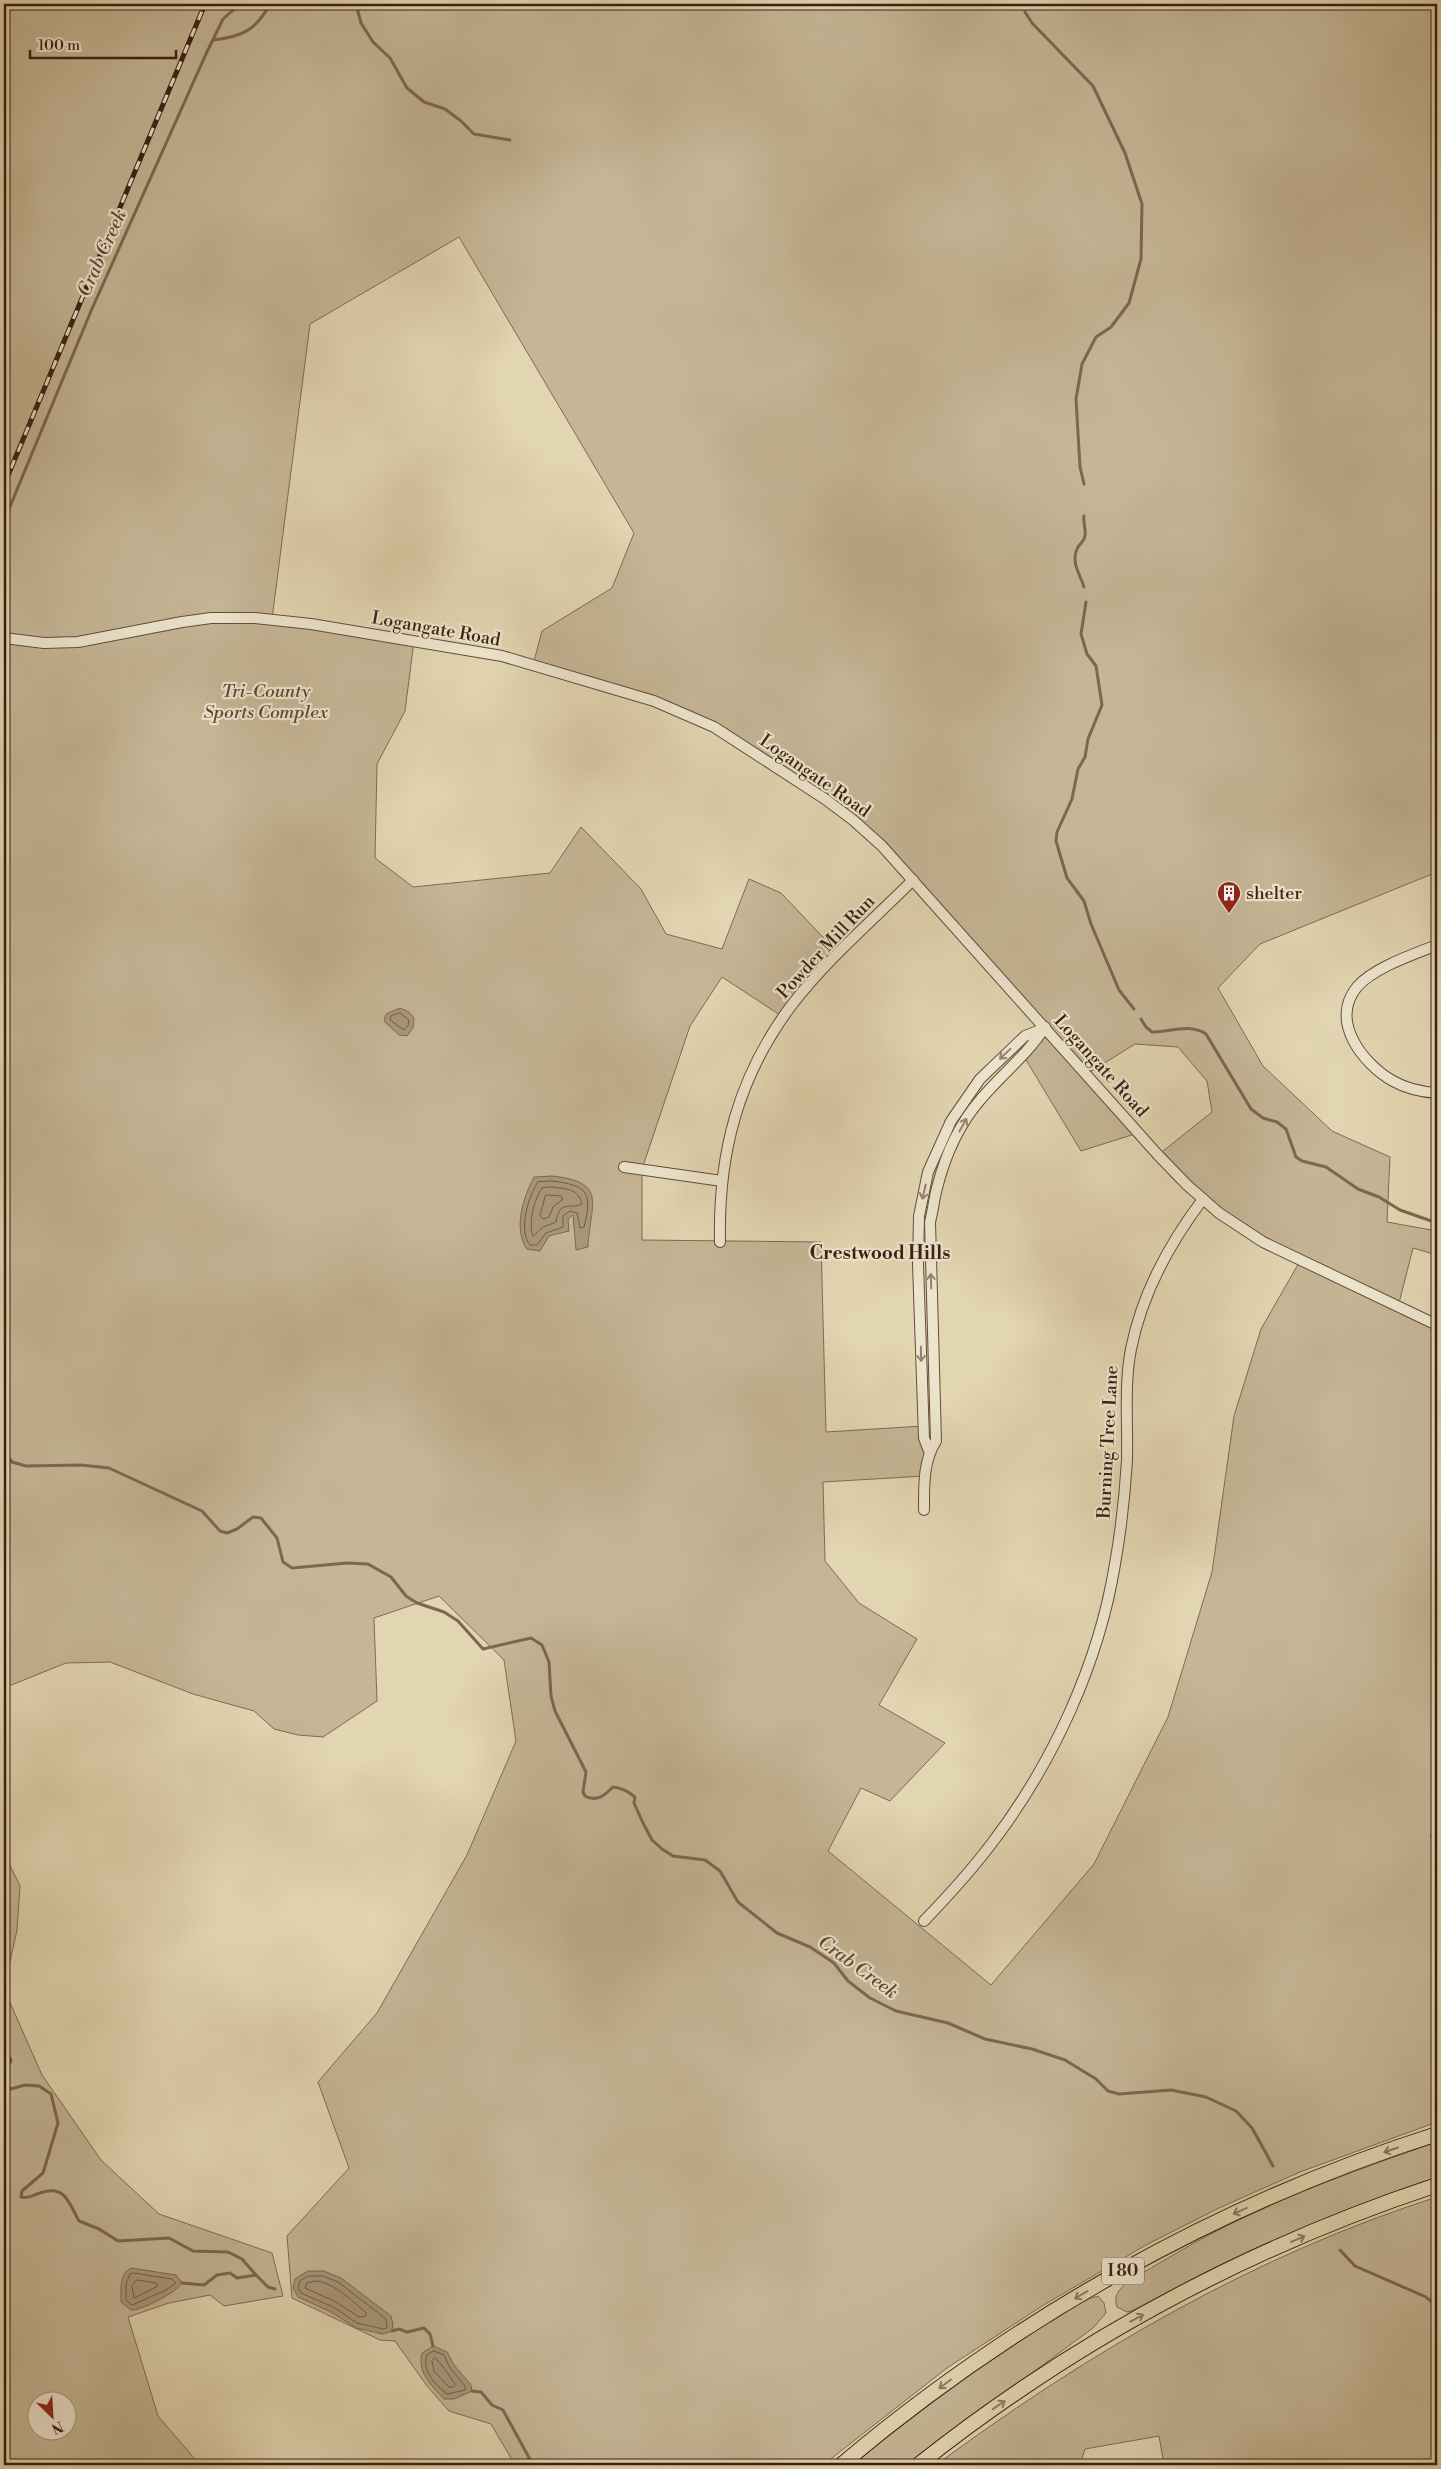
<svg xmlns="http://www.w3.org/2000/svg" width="1441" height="2469" font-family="'Libre Bodoni',serif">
<rect width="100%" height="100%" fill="#e2d5b1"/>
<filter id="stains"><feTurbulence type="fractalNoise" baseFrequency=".004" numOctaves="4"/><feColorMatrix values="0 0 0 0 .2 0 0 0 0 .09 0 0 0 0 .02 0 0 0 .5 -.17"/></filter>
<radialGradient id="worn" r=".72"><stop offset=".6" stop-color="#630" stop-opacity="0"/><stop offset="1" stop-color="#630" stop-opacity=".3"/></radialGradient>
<!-- green -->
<g fill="#c5b696" stroke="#806a54" fill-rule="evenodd">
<path d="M4 4H1437V872L1260 944 1218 988 1263 1066 1332 1131 1390 1157 1387 1222 1437 1231V1255L1413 1248 1398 1307 1437 1325V1829L1430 1835 1437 1850V2122L1300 2172 1219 2208 1146 2245 1042 2306 947 2368 823 2465H515L491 2424 449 2411 427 2386 395 2341 380 2340 292 2298 287 2236 349 2168 318 2082 377 2013 467 1855 516 1741 504 1660 439 1596 374 1618 377 1701 323 1737 298 1735 274 1729 254 1711 193 1694 110 1662 66 1663 4 1688ZM459 237 634 533 612 588 542 631 533 665 689 716 853 820 1045 1027 1023 1055 1081 1151 1138 1133 1087 1074 1135 1044 1178 1047 1207 1081 1212 1112 1158 1155 1219 1213 1300 1261 1261 1329 1234 1416 1212 1572 1168 1717 1094 1864 991 1985 828 1851 861 1788 890 1801 945 1743 879 1705 917 1639 859 1603 825 1561 823 1482 925 1476 929 1451 923 1426 826 1432 821 1242 642 1240V1169L690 1026 722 977 783 1017 839 954 781 893 749 879 722 949 666 934 641 889 581 827 550 873 413 887 375 858 377 764 405 711 414 641 272 619 310 324Z"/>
<path d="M4 1853 20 1886 17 1930 4 1989 42 2075 101 2160 159 2214 272 2253 283 2296 224 2306 210 2295 169 2303 128 2317 158 2416 200 2465H4ZM38 2402H68V2432H38Z"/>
<path d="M1437 2142V2177C1331 2212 1232 2257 1134 2310L1127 2312 1117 2307C1113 2296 1119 2290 1127 2282 1160 2263 1192 2243 1226 2226 1294 2192 1365 2167 1437 2142Z"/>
<path d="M1437 2197V2465H1164L1159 2436 1085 2449 1080 2465H936C1089 2352 1255 2255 1437 2197Z"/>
<path d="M1098 2296 1104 2303 1106 2313 1093 2328 907 2465H852C913 2416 974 2369 1041 2327 1058 2317 1077 2301 1098 2296Z"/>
</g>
<!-- water -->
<g fill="#a9977b" stroke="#7d6751">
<polygon points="400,1008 409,1012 414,1018 413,1028 407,1036 399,1035 384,1021 386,1014"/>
<path d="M552 1176C609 1182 590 1204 588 1247L576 1250 573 1215 568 1219 569 1231 549 1236 540 1251 527 1249C513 1229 523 1198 534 1177Z"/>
<path d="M131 2268 176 2275 182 2283C177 2292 141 2311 131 2310L121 2302C121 2290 119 2274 131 2268Z"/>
<polygon points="308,2271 324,2271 341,2278 391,2316 393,2324 392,2331 383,2334 356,2328 331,2312 298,2297 293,2288 295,2279"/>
<path d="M433 2346 447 2352 454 2365 471 2385 472 2391 454 2399H444C432 2386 417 2373 422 2353Z"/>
</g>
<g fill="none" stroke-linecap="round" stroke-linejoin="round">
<!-- shore -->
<g stroke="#725b46" stroke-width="1">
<polygon points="400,1013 409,1020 408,1026 404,1030 390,1020 391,1016"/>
<path d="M552 1181C587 1185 593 1192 584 1227L580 1228 577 1213 570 1211 563 1216V1227L546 1233 537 1245H530C518 1231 528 1196 538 1182Z"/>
<path d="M552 1187C566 1189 578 1188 582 1204 570 1210 560 1199 556 1222L543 1227 533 1236C528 1224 534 1199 542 1188Z"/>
<polygon points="546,1195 561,1196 563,1199 553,1207 549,1217 543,1219 540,1216"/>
<polygon points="134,2273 172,2279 176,2283 166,2290 132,2305 126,2300 126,2284 130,2274"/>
<polygon points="309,2276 323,2276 338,2282 386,2319 387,2328 383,2329 357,2323 333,2307 301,2293 298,2288 300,2281"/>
<polygon points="137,2280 156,2283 158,2286 134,2298 132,2286"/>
<path d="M317 2281C334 2283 354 2302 366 2313V2316L359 2317 336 2302 305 2288 307 2283Z"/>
<path d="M434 2351 444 2355 450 2368 465 2386V2390L447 2394C436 2385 421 2371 427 2355Z"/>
<path d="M435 2358C439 2360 451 2378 455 2384L454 2387H449L434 2371 432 2361Z"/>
</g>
<!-- stream -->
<g stroke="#7d6751" stroke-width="3">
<polyline points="356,4 361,23 373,42 390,58 407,88 424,102 445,109 461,121 474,134 510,140"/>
<polyline points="1025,12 1032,23 1093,86 1125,153 1142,204 1141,259 1129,303 1111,327 1096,337 1082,364 1076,399 1080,467 1084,484"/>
<path d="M213 40C242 37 256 30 270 4"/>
<path d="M1084 516C1083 522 1086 529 1085 536 1084 543 1079 543 1077 549 1071 563 1080 574 1084 587"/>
<polyline points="4,521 91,311 206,54 223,19 240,4"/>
<polyline points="1086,602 1081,634 1087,654 1096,666 1102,705 1088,739 1085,757 1078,769 1072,799 1057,832 1056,841 1067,878 1084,901 1091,924 1119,990 1134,1009"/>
<path d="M1141 1019 1146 1027 1152 1032C1171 1032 1189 1023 1206 1034L1251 1109 1263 1118 1277 1122 1286 1129 1296 1157 1302 1161 1326 1167 1358 1189 1379 1197 1400 1210 1437 1223"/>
<path d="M4 1451 12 1462 26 1466 81 1465 109 1468 202 1511 220 1531 227 1533 237 1529 253 1517 261 1518 277 1538 283 1562 292 1568 347 1563 368 1564 391 1577 406 1596 417 1603 444 1612 458 1621 483 1649 531 1638 542 1645 549 1662 551 1696 555 1711 586 1772 583 1792 585 1796C597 1802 604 1796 613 1787 622 1788 628 1791 635 1797L634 1803 643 1823 652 1840 662 1849 673 1856 705 1860 720 1871 738 1902 777 1933 810 1947 834 1963 848 1981 870 1998 896 2011 948 2023 985 2039 1032 2049 1065 2060 1096 2079 1108 2091 1119 2094 1171 2090 1206 2097 1236 2111 1252 2128 1273 2166"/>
<polyline points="4,2057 10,2058 11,2061 4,2073"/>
<path d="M4 2083 11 2089 25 2085 39 2086 51 2094 58 2123 43 2173 22 2191 21 2197C29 2199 33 2195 40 2193 66 2184 69 2204 79 2221L99 2229 118 2241 169 2238 193 2251 228 2252 242 2259 256 2275"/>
<polyline points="1340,2250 1355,2266 1426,2297 1437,2307"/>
<polyline points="182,2283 204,2285 217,2275 230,2273 237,2278 256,2275 268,2287 275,2289"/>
<polyline points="392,2331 399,2329 407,2332 424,2328 430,2334 433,2346"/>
<polyline points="472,2391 481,2392 492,2405 503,2410 533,2465"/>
</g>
<!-- minor casing -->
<g stroke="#644c3a" stroke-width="12">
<g id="minor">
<polyline points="4,638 44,643 78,642 182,622 211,618 255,618 311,624 502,656 654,701 714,727 825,799 853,820 882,846 1158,1155 1187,1185 1219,1213 1263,1242 1437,1325"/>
<path d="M1437 945C1414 954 1373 968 1357 987 1329 1021 1363 1064 1393 1081 1407 1089 1422 1092 1437 1093"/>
<polyline points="624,1167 722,1181"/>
<path d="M720 1242C718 1154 738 1077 791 1006 826 960 872 921 913 880"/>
<polyline points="929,1451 924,1438 918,1264 919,1216 928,1172 951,1121 980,1079 1025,1036 1045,1028"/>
<path d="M924 1510C924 1487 923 1461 936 1441L930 1222C933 1211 934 1199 937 1188 945 1156 959 1124 981 1099 1002 1074 1027 1055 1045 1027"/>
<path d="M924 1921C948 1896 971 1871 992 1843 1053 1763 1099 1663 1115 1564 1121 1530 1125 1494 1127 1460 1128 1423 1124 1385 1131 1349 1142 1293 1169 1244 1203 1199"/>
</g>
</g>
<!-- highway casing -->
<g stroke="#3a1f12" stroke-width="16">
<g id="highway">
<path d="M841 2465C1015 2318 1220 2203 1437 2134"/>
<path d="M918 2465C1073 2342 1249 2247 1437 2185"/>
</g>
</g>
<!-- minor -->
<use href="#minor" stroke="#ece4cc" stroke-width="10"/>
<!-- highway -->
<use href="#highway" stroke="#e2d5b1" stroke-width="14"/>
<!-- rail casing -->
<g stroke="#3a1f12" stroke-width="5">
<polyline id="rail" points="4,485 205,4"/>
</g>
<!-- rail -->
<use href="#rail" stroke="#ece4cc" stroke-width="3" stroke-dasharray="9" stroke-linecap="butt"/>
</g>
<!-- one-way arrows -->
<defs><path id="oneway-shaft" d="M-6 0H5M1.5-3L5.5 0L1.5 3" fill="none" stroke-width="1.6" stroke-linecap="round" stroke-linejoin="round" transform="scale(1.25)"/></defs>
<g stroke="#93826f">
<use href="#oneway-shaft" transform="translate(1005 1054) rotate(137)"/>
<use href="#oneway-shaft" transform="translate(963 1125) rotate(-61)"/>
<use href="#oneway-shaft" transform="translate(924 1192) rotate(103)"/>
<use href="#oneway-shaft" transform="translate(931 1281) rotate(-92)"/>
<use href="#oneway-shaft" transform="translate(921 1354) rotate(89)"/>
</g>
<g stroke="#8e7a62">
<use href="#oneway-shaft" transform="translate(1391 2150) rotate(161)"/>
<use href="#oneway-shaft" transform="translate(1240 2211) rotate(156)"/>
<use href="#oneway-shaft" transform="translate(1298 2239) rotate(-23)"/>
<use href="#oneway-shaft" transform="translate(1081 2295) rotate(149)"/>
<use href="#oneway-shaft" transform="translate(1137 2318) rotate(-28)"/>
<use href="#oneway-shaft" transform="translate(945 2384) rotate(143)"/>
<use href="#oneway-shaft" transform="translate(999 2405) rotate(-34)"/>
</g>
<!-- icons -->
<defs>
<g id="building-pin" transform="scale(1.25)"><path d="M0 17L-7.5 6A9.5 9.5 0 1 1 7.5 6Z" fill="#8f2418" stroke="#ece4cc"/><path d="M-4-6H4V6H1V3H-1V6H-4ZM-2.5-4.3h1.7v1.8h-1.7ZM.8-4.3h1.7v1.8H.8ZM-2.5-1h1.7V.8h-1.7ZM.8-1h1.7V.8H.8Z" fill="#fff"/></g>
</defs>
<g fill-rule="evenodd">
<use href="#building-pin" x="1229" y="893"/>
</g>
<g text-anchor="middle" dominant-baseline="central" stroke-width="4.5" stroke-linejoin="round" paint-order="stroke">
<!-- shield labels -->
<rect fill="#ece4cc" stroke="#6f5a4a" stroke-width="1" x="1102" y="2257.5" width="42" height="27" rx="4"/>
<g font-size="16" font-weight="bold" fill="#3a1f12">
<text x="1123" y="2271">I 80</text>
</g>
<!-- street labels -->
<g font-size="18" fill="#3a1f12" stroke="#ece4cc">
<text transform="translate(436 629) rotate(10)">Logangate Road</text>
<text transform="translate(815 776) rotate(35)">Logangate Road</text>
<text transform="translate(826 947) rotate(-47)">Powder Mill Run</text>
<text transform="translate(1101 1066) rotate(48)">Logangate Road</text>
<text transform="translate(1108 1442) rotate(-87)">Burning Tree Lane</text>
</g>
<!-- park labels -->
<g font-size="18" font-style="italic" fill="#5d4533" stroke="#ece4cc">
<text x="266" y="691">Tri-County<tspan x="266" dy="21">Sports Complex</tspan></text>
</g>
<!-- poi labels -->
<g font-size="18" fill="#3a1f12" stroke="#ece4cc" text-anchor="start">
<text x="1246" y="893">shelter</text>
</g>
<!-- water labels -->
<g font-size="19" font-style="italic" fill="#614937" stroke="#ece4cc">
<text transform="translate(102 253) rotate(-66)">Crab Creek</text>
<text transform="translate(858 1967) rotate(36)">Crab Creek</text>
</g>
<!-- neighbourhood labels -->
<g font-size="19" font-weight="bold" fill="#3a1f12" stroke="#ece4cc">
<text x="880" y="1253">Crestwood Hills</text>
</g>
</g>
<!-- margin -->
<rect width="1441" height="2469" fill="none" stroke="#e2d5b1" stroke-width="20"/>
<rect x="5" y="5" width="1431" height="2459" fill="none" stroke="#3a1f12" stroke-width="2.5"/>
<rect x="10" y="10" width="1421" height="2449" fill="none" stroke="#3a1f12"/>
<!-- north arrow -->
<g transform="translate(52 2416) rotate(155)"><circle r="24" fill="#ece4cc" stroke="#a59582"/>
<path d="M0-4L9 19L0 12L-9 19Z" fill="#8f2418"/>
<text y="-8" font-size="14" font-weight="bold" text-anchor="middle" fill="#3a1f12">N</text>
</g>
<!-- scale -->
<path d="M30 50v8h146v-8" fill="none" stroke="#3a1f12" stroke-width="2.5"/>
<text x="38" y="50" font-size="15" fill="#3a1f12" stroke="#ece4cc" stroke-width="4" paint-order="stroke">100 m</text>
<rect width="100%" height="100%" filter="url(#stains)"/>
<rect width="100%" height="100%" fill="url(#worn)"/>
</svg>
